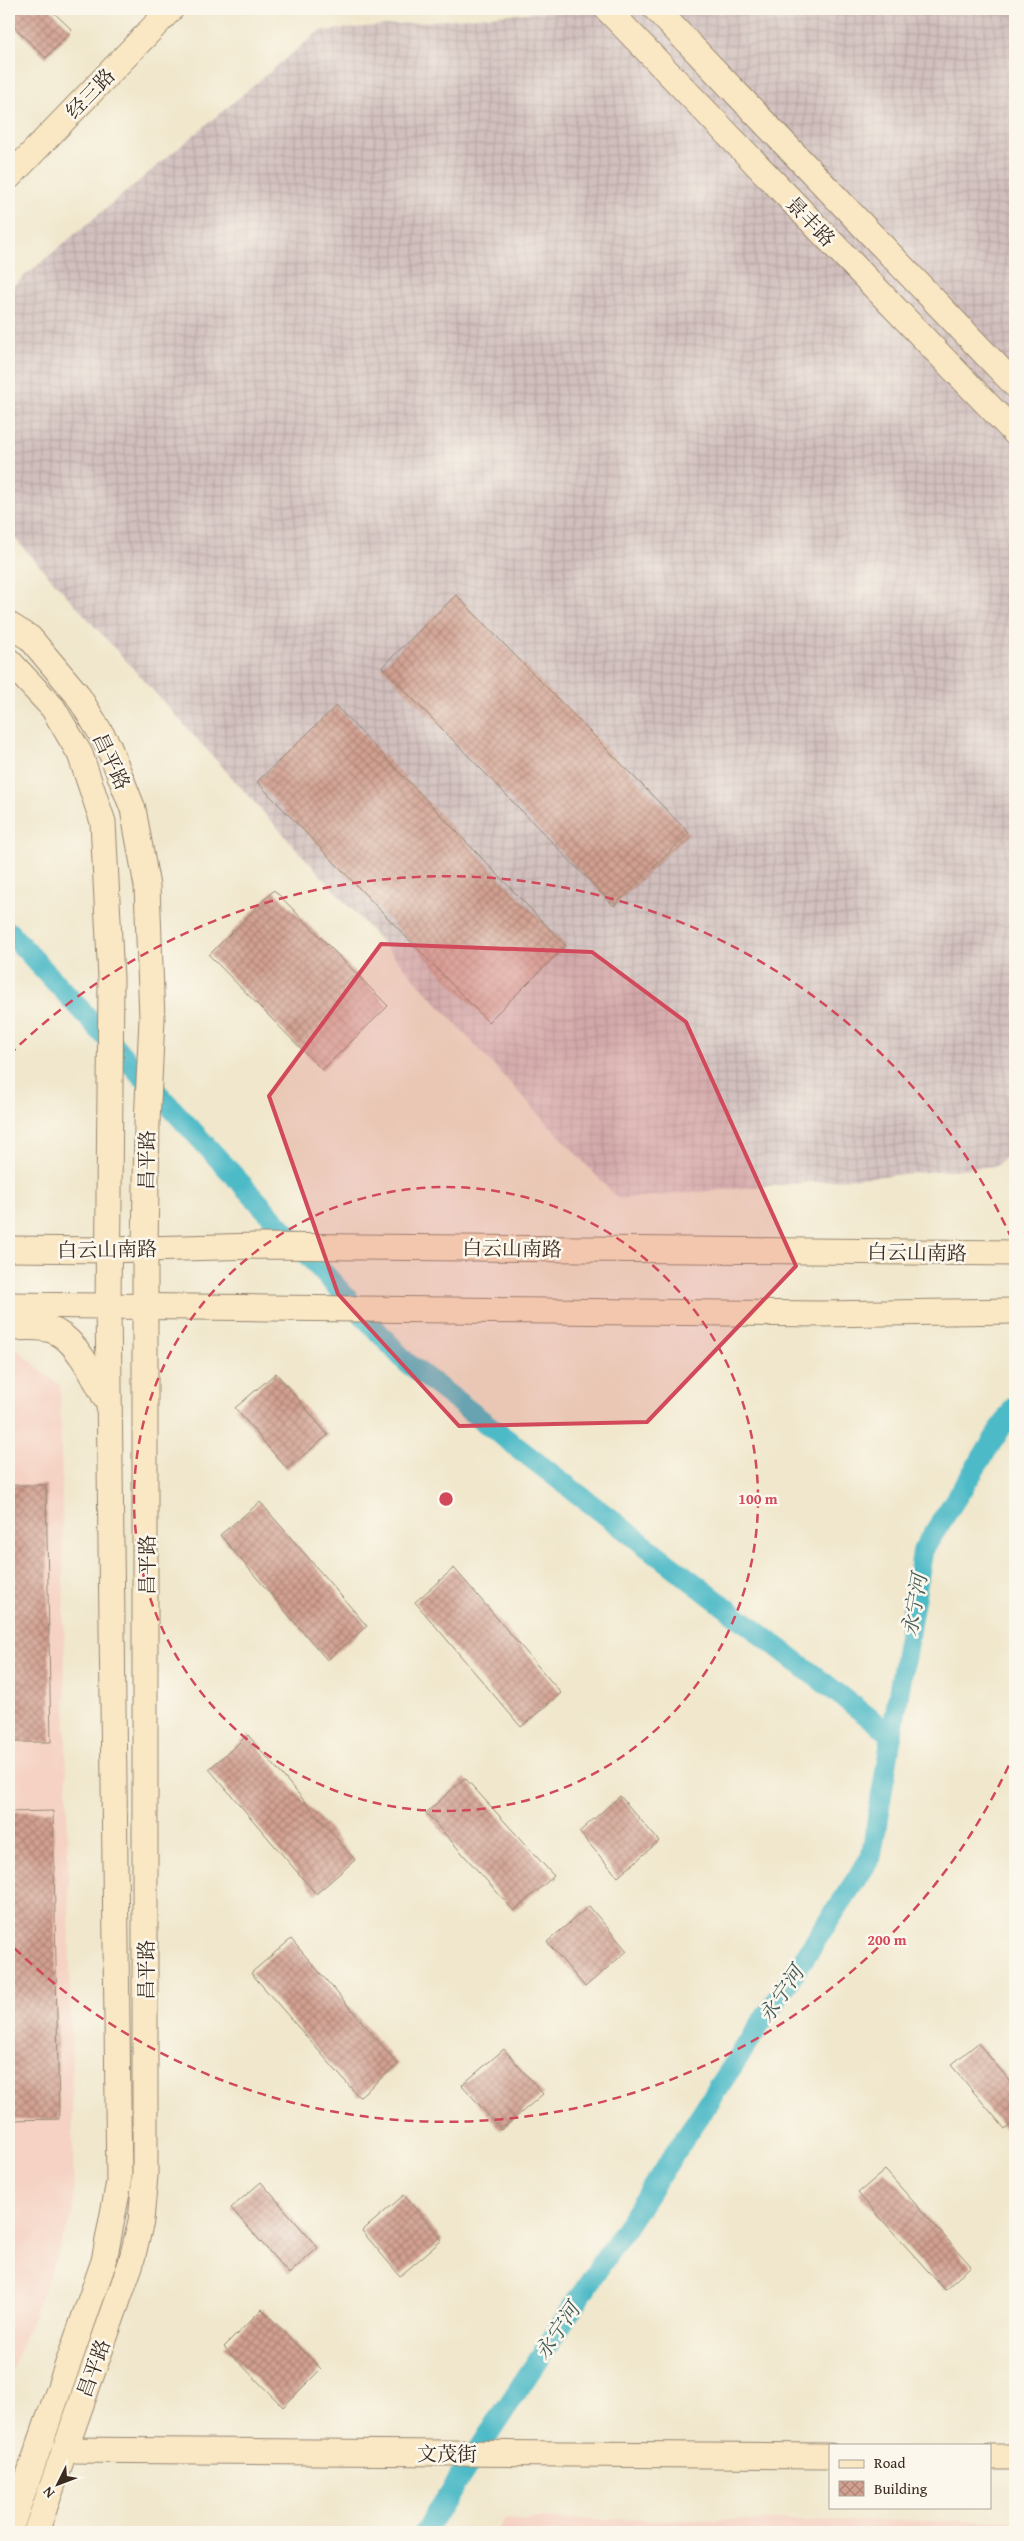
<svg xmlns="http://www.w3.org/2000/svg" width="1024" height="2541" font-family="'Gentium Book Plus','Noto Serif SC',serif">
<defs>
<pattern id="industrial-grid" width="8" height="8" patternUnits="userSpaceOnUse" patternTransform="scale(1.25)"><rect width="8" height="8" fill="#d1bfbd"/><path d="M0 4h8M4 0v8" fill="none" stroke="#b4a4a2"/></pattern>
<pattern id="building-cross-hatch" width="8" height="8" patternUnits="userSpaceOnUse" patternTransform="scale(1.25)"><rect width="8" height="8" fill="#d2a091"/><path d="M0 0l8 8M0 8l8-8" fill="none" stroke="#ac8376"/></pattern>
</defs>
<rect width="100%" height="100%" fill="#fbf7ec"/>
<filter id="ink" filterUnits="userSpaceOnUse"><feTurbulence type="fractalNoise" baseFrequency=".02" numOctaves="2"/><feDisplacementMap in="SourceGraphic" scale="10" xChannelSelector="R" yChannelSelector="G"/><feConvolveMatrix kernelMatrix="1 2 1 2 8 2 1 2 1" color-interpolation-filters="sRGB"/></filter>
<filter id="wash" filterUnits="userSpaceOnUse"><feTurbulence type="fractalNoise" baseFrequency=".0096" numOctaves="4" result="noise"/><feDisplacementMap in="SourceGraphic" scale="20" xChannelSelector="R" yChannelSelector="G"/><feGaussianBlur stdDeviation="1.12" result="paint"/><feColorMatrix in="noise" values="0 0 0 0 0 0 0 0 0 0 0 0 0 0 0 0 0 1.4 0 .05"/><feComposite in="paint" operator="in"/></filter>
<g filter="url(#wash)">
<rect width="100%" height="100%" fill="#f0e7cc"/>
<!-- built -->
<g fill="#f5d2c3">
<polygon points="9,1343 60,1386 74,2210 9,2377"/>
<polygon points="505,2519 1015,2521 1015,2532 497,2532"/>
</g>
<!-- industrial -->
<polygon fill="url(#industrial-grid)" points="570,9 1015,9 1015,1149 996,1166 618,1199 483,1054 9,532 9,289 319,31"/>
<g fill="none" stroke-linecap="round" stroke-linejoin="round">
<!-- canal -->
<g stroke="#4dbac7" stroke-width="21">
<polyline points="9,932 406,1362 892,1735"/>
<polyline points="424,2532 871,1857 923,1550 1015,1406"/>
</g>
</g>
<g id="blocks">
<!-- building -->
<g fill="url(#building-cross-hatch)">
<polygon points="9,9 50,9 72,30 46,58 9,22"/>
<polygon points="456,595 689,833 614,906 382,667"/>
<polygon points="336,706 566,946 488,1022 257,782"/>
<polygon points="274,890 388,1006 322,1070 209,955"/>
<polygon points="276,1373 328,1435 287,1469 235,1408"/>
<polygon points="9,1485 46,1485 51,1742 9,1742"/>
<polygon points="260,1502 367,1626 327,1660 220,1535"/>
<polygon points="454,1568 561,1693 521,1727 415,1602"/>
<polygon points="248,1735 355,1860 316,1894 209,1769"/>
<polygon points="465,1778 554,1876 514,1911 426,1813"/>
<polygon points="620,1796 659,1841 618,1877 579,1832"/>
<polygon points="53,1811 59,2119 9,2120 9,1812"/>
<polygon points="589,1906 627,1951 585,1987 547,1942"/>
<polygon points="291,1939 398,2064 359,2097 251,1973"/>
<polygon points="978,2043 1015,2087 1015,2120 1005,2129 951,2065"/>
<polygon points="504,2049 543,2094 501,2130 462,2085"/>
<polygon points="885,2170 971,2266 945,2290 858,2193"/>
<polygon points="261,2182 318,2248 289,2274 231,2208"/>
<polygon points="404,2195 442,2240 400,2276 362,2231"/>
<polygon points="262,2309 321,2369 283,2407 224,2347"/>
</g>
</g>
</g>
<g filter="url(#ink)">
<use href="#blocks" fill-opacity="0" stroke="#968875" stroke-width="1"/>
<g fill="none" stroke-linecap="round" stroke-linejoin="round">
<!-- secondary casing -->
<g stroke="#968875" stroke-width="27">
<g id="secondary">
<polyline points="607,9 1015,433"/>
<polyline points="656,9 1015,385"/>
<polyline points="9,177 171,9"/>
<polyline points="9,625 30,638 77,694 108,745 133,809 147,886 152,1019 147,1123 145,1249 145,2175 141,2221 131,2263 36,2532"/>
<polyline points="9,661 53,708 80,754 103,822 111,979 108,1306 119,2182 104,2261 9,2532"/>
<polyline points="9,1249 108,1250 257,1246 1015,1253"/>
<polyline points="9,1305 820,1314 1015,1311"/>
<path d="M9 1328C24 1328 45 1325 58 1333 79 1344 96 1381 107 1401"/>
<polyline points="64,2450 830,2456"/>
<polyline points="990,2457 1015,2457"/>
</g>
</g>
<!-- secondary -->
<use href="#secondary" stroke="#fae7c3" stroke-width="25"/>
</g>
</g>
<!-- marked area -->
<path fill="#d1495b" fill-opacity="0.2" stroke="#d1495b" stroke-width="4" stroke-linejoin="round" d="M381 944 592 952 686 1022 796 1266 647 1422 459 1426 338 1294 269 1096Z"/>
<!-- distance rings -->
<g fill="none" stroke="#d1495b" stroke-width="2.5" stroke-dasharray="9 6">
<circle cx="446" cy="1499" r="312"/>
<path d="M1015 1752A623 623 0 0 1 9 1943M9 1055A623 623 0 0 1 1015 1246"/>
</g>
<g text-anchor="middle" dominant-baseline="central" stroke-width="5" stroke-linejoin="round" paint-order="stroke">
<!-- street labels -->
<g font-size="20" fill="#3b2a1e" stroke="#fbf7ec">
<text transform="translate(90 93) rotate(-46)">经三路</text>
<text transform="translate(811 221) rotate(46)">景丰路</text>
<text transform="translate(112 761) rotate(65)">昌平路</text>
<text transform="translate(146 1160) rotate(-89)">昌平路</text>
<text transform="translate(512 1248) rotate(1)">白云山南路</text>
<text transform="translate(107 1249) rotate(-1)">白云山南路</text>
<text transform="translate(917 1252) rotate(1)">白云山南路</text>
<text transform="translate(146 1565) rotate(-90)">昌平路</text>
<text transform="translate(145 1970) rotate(-90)">昌平路</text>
<text transform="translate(93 2368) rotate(-70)">昌平路</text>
<text x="447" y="2453">文茂街</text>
</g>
<!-- water labels -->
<g font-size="21" font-style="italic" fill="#415c59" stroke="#fbf7ec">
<text transform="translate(914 1605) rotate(-80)">永宁河</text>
<text transform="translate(781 1994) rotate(-56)">永宁河</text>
<text transform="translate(557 2331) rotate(-56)">永宁河</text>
</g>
</g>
<circle cx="446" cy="1499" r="8" fill="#d1495b" stroke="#fbf7ec" stroke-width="2.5"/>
<g font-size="15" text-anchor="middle" font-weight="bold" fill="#d1495b" stroke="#fbf7ec" stroke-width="5" stroke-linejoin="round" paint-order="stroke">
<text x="758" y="1504">100 m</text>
<text x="887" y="1945">200 m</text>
</g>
<!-- margin -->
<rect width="1024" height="2541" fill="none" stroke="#fbf7ec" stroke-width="30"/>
<!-- legend -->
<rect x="829" y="2444" width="162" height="65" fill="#fbf7ec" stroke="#aea59a"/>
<rect x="839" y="2460" width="25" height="8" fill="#fae7c3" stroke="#aea59a"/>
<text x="874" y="2468" font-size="15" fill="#3b2a1e">Road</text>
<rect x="839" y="2481" width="25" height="15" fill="url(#building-cross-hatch)" stroke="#aea59a"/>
<text x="874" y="2494" font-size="15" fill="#3b2a1e">Building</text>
<!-- north arrow -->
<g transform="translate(58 2484) rotate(228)" stroke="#fbf7ec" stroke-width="4" paint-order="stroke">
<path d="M0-4L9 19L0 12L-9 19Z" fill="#3b2a1e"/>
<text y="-8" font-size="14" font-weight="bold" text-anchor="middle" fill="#3b2a1e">N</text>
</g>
</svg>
